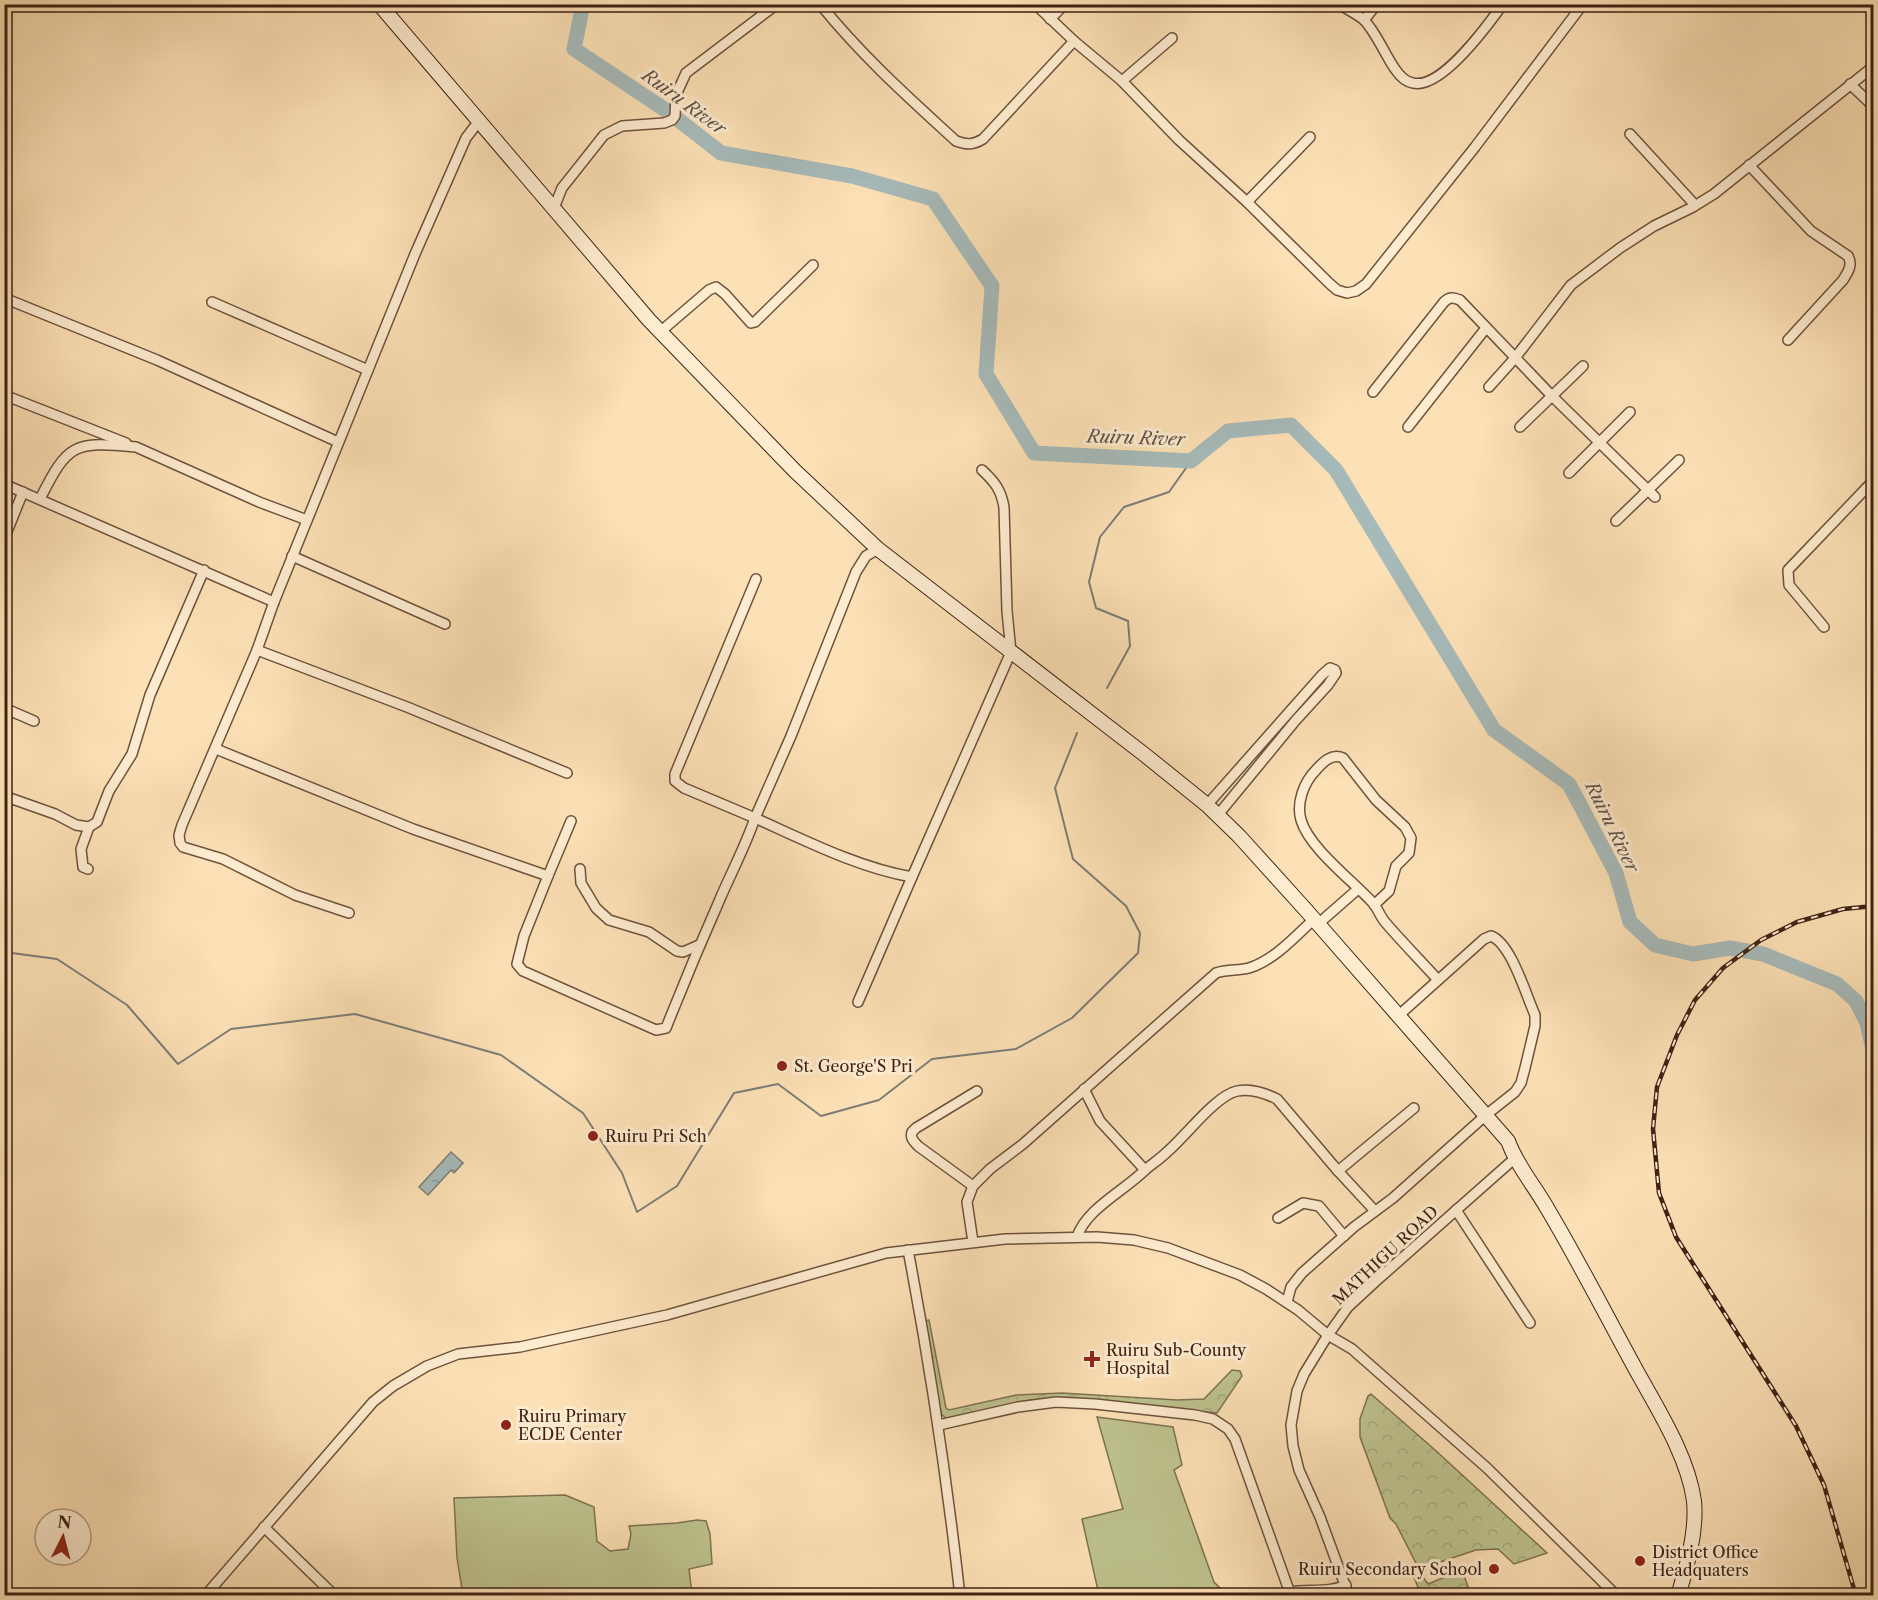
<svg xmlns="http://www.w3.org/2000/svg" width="1878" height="1600" font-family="'Libre Caslon Text',serif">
<defs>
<pattern id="forest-crowns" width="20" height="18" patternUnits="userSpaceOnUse" patternTransform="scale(1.5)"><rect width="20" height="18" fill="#bec38f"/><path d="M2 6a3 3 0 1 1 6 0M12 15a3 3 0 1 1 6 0" fill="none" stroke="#a4a77a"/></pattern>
<pattern id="water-ripples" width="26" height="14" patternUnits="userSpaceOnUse" patternTransform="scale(1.5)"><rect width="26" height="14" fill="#a6baba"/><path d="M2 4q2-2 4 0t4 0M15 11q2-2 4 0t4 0" fill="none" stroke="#899796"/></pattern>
</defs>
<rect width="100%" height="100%" fill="#fde1b6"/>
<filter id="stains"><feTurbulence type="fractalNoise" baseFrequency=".00333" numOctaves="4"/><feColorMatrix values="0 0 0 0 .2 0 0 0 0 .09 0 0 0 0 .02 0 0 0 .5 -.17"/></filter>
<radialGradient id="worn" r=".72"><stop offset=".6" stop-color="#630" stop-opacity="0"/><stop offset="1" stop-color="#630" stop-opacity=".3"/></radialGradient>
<!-- grass -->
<g fill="#bec38f" stroke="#7e7252" stroke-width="1.5">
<polygon points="1097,1417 1173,1427 1182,1465 1174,1470 1214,1582 1225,1593 1212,1596 1099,1595 1082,1519 1123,1509"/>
<polygon points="565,1495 594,1507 597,1541 610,1551 628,1549 631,1534 629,1526 677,1523 697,1520 706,1521 710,1534 712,1564 689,1569 692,1595 463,1595 457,1558 454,1498"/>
</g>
<!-- forest -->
<g fill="url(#forest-crowns)" stroke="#7e7252" stroke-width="1.5">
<polygon points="929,1320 946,1408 949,1410 1016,1395 1062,1393 1177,1400 1204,1399 1232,1370 1240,1371 1242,1376 1217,1413 1113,1402 1030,1400 946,1418 941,1414 939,1408 925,1321"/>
<polygon points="1371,1394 1434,1449 1547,1553 1514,1564 1498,1549 1476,1550 1419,1569 1396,1524 1390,1518 1360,1437 1360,1419 1368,1396"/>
<polygon points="1417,1569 1428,1584 1462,1570 1471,1595 1421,1595 1412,1572"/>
</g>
<!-- water -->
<polygon fill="url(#water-ripples)" stroke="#7c7d78" stroke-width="1.5" points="451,1152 463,1163 454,1173 451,1170 428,1195 419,1187"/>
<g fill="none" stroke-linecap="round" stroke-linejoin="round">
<!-- stream -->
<g stroke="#7c7d78" stroke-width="2">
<polyline points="1107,688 1130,646 1128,621 1096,608 1089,582 1100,537 1124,507 1169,492 1191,461"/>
<polyline points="4,952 57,959 127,1005 178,1064 231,1029 355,1014 501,1055 583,1113 622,1173 637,1212 677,1186 734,1093 778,1084 821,1116 879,1100 932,1059 1016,1049 1072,1018 1138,953 1140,933 1126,906 1073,859 1055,788 1077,733"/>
</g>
<!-- river -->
<polyline stroke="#a6baba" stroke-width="15" points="583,4 574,49 667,111 721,153 852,176 933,199 992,286 986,374 1034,453 1191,461 1228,431 1291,425 1336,470 1494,730 1569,784 1616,873 1630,922 1655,945 1693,954 1730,948 1763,954 1837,984 1856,1001 1867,1023 1874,1053"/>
<!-- street casing -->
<g stroke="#6e523d" stroke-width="12">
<g id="street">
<path d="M820 4C861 55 908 97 956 141 967 145 973 145 983 139L1074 41"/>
<polyline points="1035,4 1074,41 1122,81 1179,140 1247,202 1329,283 1337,290 1347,293 1356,291 1366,284 1475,147 1583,4"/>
<path d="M1339 4C1347 9 1356 14 1363 19 1375 30 1385 55 1395 69 1399 75 1406 82 1413 83 1441 90 1488 25 1503 4"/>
<polyline points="1050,19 1065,4"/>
<polyline points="1364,20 1377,4"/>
<polyline points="1122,81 1172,38"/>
<polyline points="1850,84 1874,107"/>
<polyline points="1630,134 1695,205"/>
<path d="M1749 165 1811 231 1848 256C1853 265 1848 272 1843 280L1788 340"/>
<polyline points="1247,202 1310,137"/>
<polyline points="554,208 562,188 604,135 622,126 664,123 672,120 675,116 676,95 686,73 777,4"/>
<polyline points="4,298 157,360 338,442"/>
<polyline points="212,302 368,370"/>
<polyline points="660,332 709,290 716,287 725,294 751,323 755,322 813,265"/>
<polyline points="1489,387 1515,358 1571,285 1620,248 1654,226 1693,207 1714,194 1874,66"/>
<path d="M1373 392 1444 302C1449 297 1453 297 1460 300L1552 396 1655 497"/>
<polyline points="4,395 126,443"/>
<polyline points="1408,427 1486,328"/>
<polyline points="1520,427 1583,366"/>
<polyline points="1569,473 1630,412"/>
<polyline points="4,484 274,602 415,254 466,138 479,121"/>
<path d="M40 499C68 443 74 441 136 447L259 502 307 520"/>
<polyline points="1616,521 1679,460"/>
<polyline points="4,539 23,492"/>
<path d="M878 549 866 556 856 572 791 736 755 818C804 840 859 868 912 877L1011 652 1007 611 1004 507C1001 490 995 482 982 470"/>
<polyline points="292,556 445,624"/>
<polyline points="274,602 257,650 182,825 179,835 180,843 183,847 223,859 295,895 349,913"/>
<polyline points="1824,627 1789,585 1788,570 1874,480"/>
<polyline points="257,650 407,707 567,773"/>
<polyline points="4,708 34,721"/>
<polyline points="216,749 413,829 548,876 571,821"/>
<polyline points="4,796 55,814 76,825 89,827 97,822 109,791 132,754 150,695 204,570"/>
<polyline points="1207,805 1322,675 1330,668 1335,670 1336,673 1328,685 1296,720 1217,816"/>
<polyline points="88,869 83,867 81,849 89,827"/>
<polyline points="580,869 581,883 596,908 609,920 649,932 677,951 683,952 699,945"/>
<path d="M548 876 524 936 517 964 523 971 656 1030 666 1028C683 985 701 942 720 899 732 871 745 847 755 818L684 788 675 781V774L756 579"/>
<path d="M1374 905 1389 891 1396 866 1409 853 1411 838 1405 827 1376 800 1343 758C1332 753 1323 762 1316 770 1304 782 1296 803 1301 820 1309 848 1353 881 1373 903 1378 909 1380 916 1385 922 1402 942 1421 961 1438 980"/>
<polyline points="1318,924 1358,889"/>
<polyline points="858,1002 912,877"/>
<path d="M1145 1170C1152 1164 1160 1159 1167 1152 1185 1137 1215 1096 1237 1091 1251 1088 1265 1093 1277 1099L1338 1171"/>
<path d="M973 1186 918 1146C914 1141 910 1139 912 1132L916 1128 977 1091"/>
<polyline points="1456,1210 1530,1323"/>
<polyline points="1375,1211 1338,1171 1414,1108"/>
<polyline points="1278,1218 1303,1203 1319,1206 1344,1236"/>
<path d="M1077 1237C1086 1209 1124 1191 1145 1170L1100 1121 1084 1089"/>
<path d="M973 1242 967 1202 973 1186 990 1169 1023 1144 1216 973C1228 969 1238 971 1249 968 1274 960 1295 937 1314 919"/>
<path d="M908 1250C930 1365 947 1480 960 1596"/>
<path d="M1287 1302 1291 1287 1302 1273 1354 1227 1393 1198 1486 1115 1515 1092 1521 1083 1525 1068 1535 1026V1015C1526 995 1511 943 1491 936L1484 939 1398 1016"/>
<polyline points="939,1425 1018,1407 1056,1402 1095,1404 1195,1415 1213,1419 1228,1429 1235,1439 1291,1596"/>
<polyline points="264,1527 335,1596"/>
<path d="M1289 1592C1308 1589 1329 1593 1346 1585"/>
<polyline points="205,1596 373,1402 393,1386 427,1366 458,1354 520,1347 667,1315 886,1253 1005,1239 1097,1237 1134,1240 1168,1248 1240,1275 1266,1289 1298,1310 1328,1335 1352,1349 1487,1468 1617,1596"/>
<polyline points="1349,1596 1320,1517 1299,1470 1293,1446 1291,1425 1297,1391 1304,1374 1328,1335 1348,1307 1375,1282 1514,1159"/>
</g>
</g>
<!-- secondary casing -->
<g stroke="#3e2215" stroke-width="16">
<path id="secondary" d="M379 4 649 320 795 471 878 549 1145 755 1207 805 1239 836 1305 909 1508 1141C1517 1166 1534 1185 1547 1208 1578 1260 1606 1315 1635 1368 1657 1408 1688 1456 1694 1501 1697 1532 1687 1566 1678 1596"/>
</g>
<!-- street -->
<use href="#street" stroke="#feecd0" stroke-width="9"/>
<!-- secondary -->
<use href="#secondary" stroke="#feecd0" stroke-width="14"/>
<!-- rail casing -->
<g stroke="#3e2215" stroke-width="4.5">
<polyline id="rail" points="1856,1596 1824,1485 1796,1426 1676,1237 1659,1193 1653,1129 1657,1087 1677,1035 1695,1000 1723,968 1761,940 1797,922 1843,909 1874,906"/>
</g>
<!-- rail -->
<use href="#rail" stroke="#feecd0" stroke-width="2" stroke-dasharray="7" stroke-linecap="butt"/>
</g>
<!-- markers -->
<g fill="#8f2418" stroke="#feecd0" stroke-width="2">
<circle cx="782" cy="1066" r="6"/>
<circle cx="593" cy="1136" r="6"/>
<path d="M1089 1350h6v6h6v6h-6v6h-6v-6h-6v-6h6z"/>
<circle cx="506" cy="1425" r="6"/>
<circle cx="1640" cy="1561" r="6"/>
<circle cx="1494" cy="1569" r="6"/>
</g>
<g text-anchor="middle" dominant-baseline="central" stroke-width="6" stroke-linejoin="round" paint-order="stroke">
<!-- poi labels -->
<g font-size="16" fill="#3e2215" stroke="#feecd0" text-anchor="start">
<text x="794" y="1066">St. George'S Pri</text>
<text x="605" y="1136">Ruiru Pri Sch</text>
<text x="1106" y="1350">Ruiru Sub-County<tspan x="1106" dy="18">Hospital</tspan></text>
<text x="518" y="1416">Ruiru Primary<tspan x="518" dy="18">ECDE Center</tspan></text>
<text x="1652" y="1552">District Office<tspan x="1652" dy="18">Headquaters</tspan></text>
<text x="1482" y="1569" text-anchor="end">Ruiru Secondary School</text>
</g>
<!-- street labels -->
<g font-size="16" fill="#3e2215" stroke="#feecd0">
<text transform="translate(1385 1255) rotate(-43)">MATHIGU ROAD</text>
</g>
<!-- water labels -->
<g font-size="18" font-style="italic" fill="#5d5047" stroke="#feecd0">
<text transform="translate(684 102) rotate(36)">Ruiru River</text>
<text transform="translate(1136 438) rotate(2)">Ruiru River</text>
<text transform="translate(1612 827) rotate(64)">Ruiru River</text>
</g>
</g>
<!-- margin -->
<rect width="1878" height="1600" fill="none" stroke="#fde1b6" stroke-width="24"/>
<rect x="6" y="6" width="1866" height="1588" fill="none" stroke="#3e2215" stroke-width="3"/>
<rect x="12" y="12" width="1854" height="1576" fill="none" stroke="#3e2215" stroke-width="1.5"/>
<!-- north arrow -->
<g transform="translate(63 1537) rotate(6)"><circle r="28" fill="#feecd0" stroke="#b19b85" stroke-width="1.5"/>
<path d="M0-4.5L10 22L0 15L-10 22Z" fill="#8f2418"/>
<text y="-9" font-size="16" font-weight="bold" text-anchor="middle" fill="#3e2215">N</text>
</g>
<rect width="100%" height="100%" filter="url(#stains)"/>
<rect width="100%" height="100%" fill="url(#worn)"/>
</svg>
